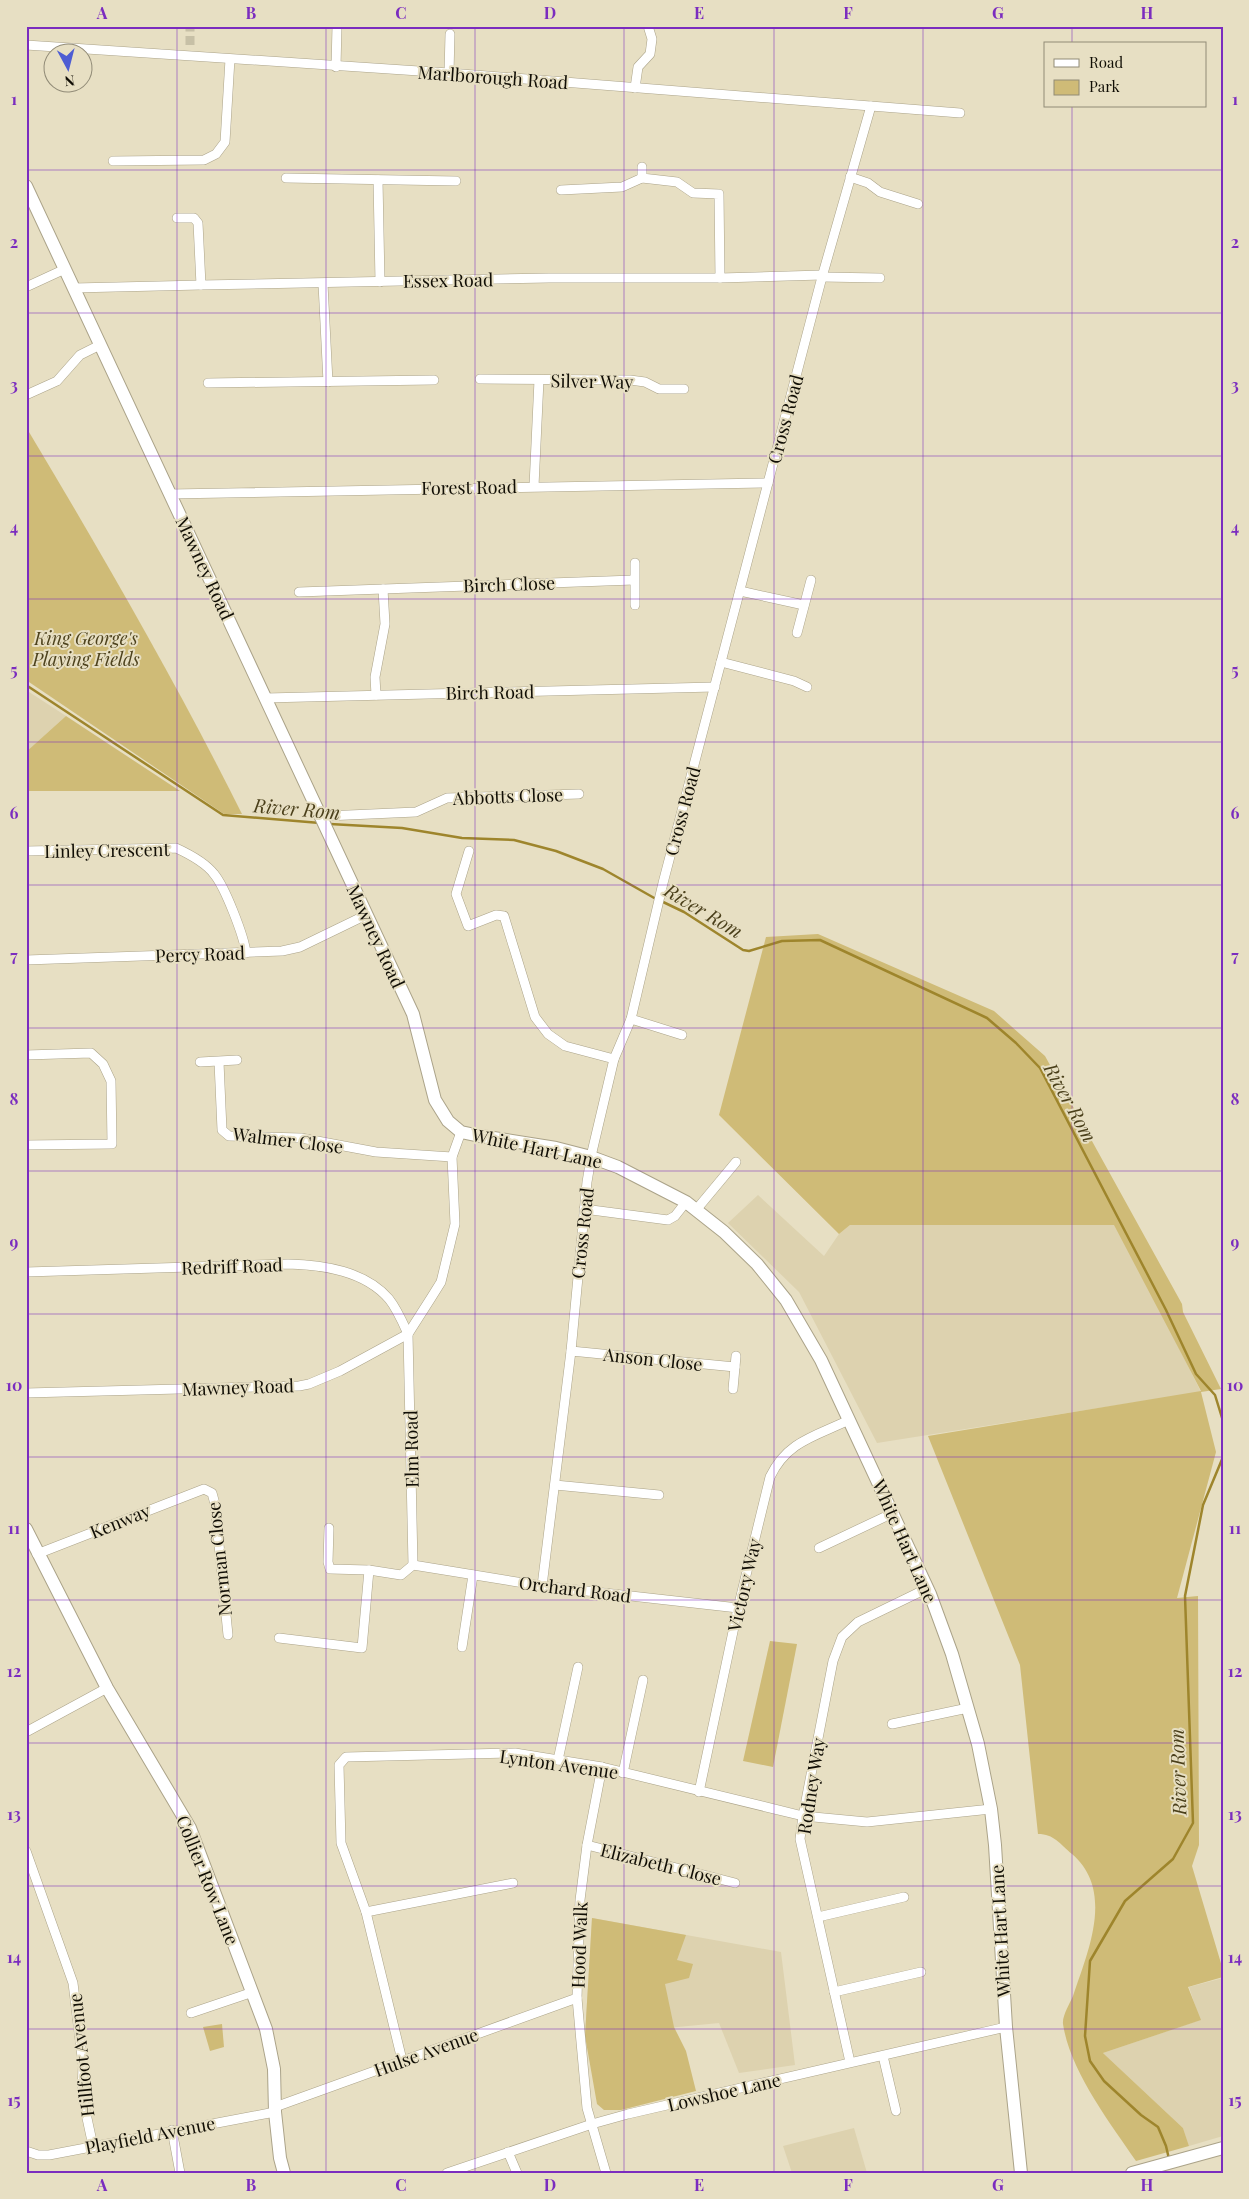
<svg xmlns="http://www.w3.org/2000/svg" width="1249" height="2199" font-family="'Playfair Display',serif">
<rect width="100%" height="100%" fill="#e7dfc3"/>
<!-- built -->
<g fill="#ddd2af">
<polygon points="26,690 66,716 26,752"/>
<polygon points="758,1195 824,1256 839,1234 850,1225 1117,1225 1201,1392 877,1443 799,1292 728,1223"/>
<polygon points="592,1918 781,1952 795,2065 739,2073 719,2023 585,2036"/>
<polygon points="1223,1978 1223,2136 1189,2146 1183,2128 1103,2053 1200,2020 1189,1987"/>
<polygon points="854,2128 867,2173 792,2173 783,2146"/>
</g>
<!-- green -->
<g fill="#cfbb77">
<path d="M26 427C102 554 176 682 242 814H224L26 680Z"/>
<polygon points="66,716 180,791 26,791 26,752"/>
<path d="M818 934 994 1011 1045 1056 1182 1304 1183 1312 1221 1389 1201 1392 1216 1452 1177 1598 1198 1596 1199 1845 1192 1866 1223 1970V1977L1188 1987 1201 2020 1103 2053 1183 2128 1189 2146 1136 2161C1110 2123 1070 2071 1063 2024 1062 2016 1070 2003 1073 1996 1088 1951 1115 1891 1072 1854 1060 1844 1054 1834 1038 1834L1020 1665 928 1436 1201 1391 1114 1225H850L839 1234 719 1115 766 937Z"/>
<polygon points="770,1641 797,1644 773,1767 743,1761"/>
<polygon points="592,1918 686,1935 677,1960 693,1964 689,1978 665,1984 674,2027 686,2051 696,2091 621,2110 604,2110 597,2104 585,2036"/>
<polygon points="222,2024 224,2047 210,2051 203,2027"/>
</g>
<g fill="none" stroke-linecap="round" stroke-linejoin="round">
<!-- stream -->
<g stroke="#9e852c" stroke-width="2.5">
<polyline points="26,685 223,815 320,823"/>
<polyline points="330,824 402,828 462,838 514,840 556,851 603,869 656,899"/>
<polyline points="661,901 684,912 743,950 749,951 782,941 820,940 987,1018 1016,1043 1040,1068 1166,1310 1196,1374 1215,1395 1223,1421"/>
<polyline points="1169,2159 1166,2146 1158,2127 1141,2115 1104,2081 1090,2061 1085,2036 1090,1961 1125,1901 1173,1859 1193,1823 1185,1596 1203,1505 1223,1457"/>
</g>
<!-- street-tunnel -->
<polyline stroke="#c7c0a6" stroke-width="9" stroke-dasharray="9 4.5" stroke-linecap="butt" points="190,45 190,26"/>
<!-- street casing -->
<g stroke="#aba389" stroke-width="10">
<g id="street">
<polyline points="26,45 449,73 960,113"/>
<polyline points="336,67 337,26"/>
<polyline points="449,73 450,34"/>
<polyline points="635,88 638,67 650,54 652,39 648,26"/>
<polyline points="113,161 204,160 216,154 225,142 230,59"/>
<polyline points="642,167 642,178 677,182 693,193 719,194 720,278"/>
<polyline points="850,177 868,183 880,192 918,204"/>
<polyline points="286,178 456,181"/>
<polyline points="378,180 380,282"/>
<polyline points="561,190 622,187 642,178"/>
<polyline points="177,218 194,218 198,223 201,285"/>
<polyline points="822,277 880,278"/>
<polyline points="323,284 328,382"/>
<polyline points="26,287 65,269"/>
<polyline points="74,288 201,285 549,278 720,278 822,275"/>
<polyline points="480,379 630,380 645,382 659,389 684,389"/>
<polyline points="208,383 434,380"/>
<polyline points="26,395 57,381 80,355 100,345"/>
<polyline points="534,486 539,380"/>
<polyline points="170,494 768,483"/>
<polyline points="635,563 635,605"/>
<polyline points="740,591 804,605"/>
<polyline points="299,592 634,580"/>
<polyline points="797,633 811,580"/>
<polyline points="721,662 794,681 807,687"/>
<polyline points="376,695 375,677 385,624 383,589"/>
<polyline points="266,698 715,687"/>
<polyline points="321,818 326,816 416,812 447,798 579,794"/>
<path d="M26 851 176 848C189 854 205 862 214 874 225 887 244 936 246 953"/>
<polyline points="469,851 456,894 468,926 496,915 504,916 535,1017 548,1034 565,1046 614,1059"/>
<polyline points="26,960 282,951 300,947 366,915"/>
<polyline points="631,1019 682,1035"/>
<polyline points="26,1055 91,1053 103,1064 111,1081 112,1144 26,1145"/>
<polyline points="200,1062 237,1060"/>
<polyline points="219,1062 222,1130 229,1136 301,1138 376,1152 452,1157"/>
<polyline points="584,1209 668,1220 675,1216 686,1202"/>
<polyline points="696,1210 736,1162"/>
<path d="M26 1272 288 1264C324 1265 365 1271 389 1299 397 1309 403 1323 408 1334L413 1565"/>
<polyline points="571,1351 735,1367"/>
<polyline points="733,1389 736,1356"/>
<polyline points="26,1393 299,1386 309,1384 340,1371 408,1334 431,1298 441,1282 455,1224 452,1157 461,1132"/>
<polyline points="555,1485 659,1495"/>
<polyline points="329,1528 328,1562 330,1569 369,1570 401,1575 413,1565"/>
<polyline points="819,1548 893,1513"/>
<polyline points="37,1554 204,1489 212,1493 215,1504 228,1635"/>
<polyline points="413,1565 542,1586 738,1608"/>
<polyline points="542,1586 571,1351 587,1182 592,1152 614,1059 631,1019 663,883 822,277 871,106"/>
<polyline points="279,1638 362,1648 369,1570"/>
<polyline points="462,1647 473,1575"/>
<polyline points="892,1724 968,1708"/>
<polyline points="26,1732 107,1688"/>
<polyline points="558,1760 578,1667"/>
<polyline points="602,1767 587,1845 580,1900 577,1998 587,2108 606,2173"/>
<polyline points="623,1773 643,1680"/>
<path d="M699 1792 738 1608 770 1477C787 1441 816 1436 849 1420"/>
<polyline points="587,1845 735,1883"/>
<polyline points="26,1851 73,1983 83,2065 82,2095 93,2146"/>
<polyline points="366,1912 513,1883"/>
<polyline points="818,1917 904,1897"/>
<polyline points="834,1992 921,1972"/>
<polyline points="191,2013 253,1992"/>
<polyline points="883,2056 896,2111"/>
<polyline points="402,2060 366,1912 341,1843 339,1765 346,1757 515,1753 602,1767 803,1816 867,1822 991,1809"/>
<polyline points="850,2062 800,1839 803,1816 833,1661 842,1637 858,1622 928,1588"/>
<polyline points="275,2107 577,1998"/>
<polyline points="172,2130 180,2173"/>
<polyline points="26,2151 38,2155 49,2155 275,2112"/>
<polyline points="508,2152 517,2173"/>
<polyline points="447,2173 592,2124 628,2114 1006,2027"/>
</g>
</g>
<!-- secondary casing -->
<g stroke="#aba389" stroke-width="14">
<g id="secondary">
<polyline points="26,186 413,1014 435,1100 448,1121 461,1132 475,1135 556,1148 591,1157 618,1167 686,1202 724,1232 757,1264 786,1300 821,1360 930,1594 952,1654 978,1744 991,1809 995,1845 1006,2027 1021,2173"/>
<polyline points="26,1529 107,1688 190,1828 266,2029 274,2069 275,2112 280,2158 284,2173"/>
<polyline points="1132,2173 1223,2148"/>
</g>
</g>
<!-- street -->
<use href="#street" stroke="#fff" stroke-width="9"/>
<!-- secondary -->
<use href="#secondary" stroke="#fff" stroke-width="12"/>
</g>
<!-- grid -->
<path fill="none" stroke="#7b2cbf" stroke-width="1" stroke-opacity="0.55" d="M177 26V2173M326 26V2173M475 26V2173M624 26V2173M774 26V2173M923 26V2173M1072 26V44M1072 106V2173M26 170H1223M26 313H1223M26 456H1223M26 599H1223M26 742H1223M26 885H1223M26 1028H1223M26 1171H1223M26 1314H1223M26 1457H1223M26 1600H1223M26 1743H1223M26 1886H1223M26 2029H1223"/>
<g text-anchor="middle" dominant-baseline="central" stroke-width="4" stroke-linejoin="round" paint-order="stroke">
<!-- street labels -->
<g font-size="18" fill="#110e05" stroke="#e7dfc3">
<text transform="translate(493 77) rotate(4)">Marlborough Road</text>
<text transform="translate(448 280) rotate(-1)">Essex Road</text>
<text transform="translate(592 381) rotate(1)">Silver Way</text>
<text transform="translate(785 419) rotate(-75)">Cross Road</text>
<text transform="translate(469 487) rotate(-1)">Forest Road</text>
<text transform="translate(205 568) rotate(65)">Mawney Road</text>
<text transform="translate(509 584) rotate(-2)">Birch Close</text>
<text transform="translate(490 692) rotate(-1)">Birch Road</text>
<text transform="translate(508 796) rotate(-2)">Abbotts Close</text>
<text transform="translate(682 811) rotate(-75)">Cross Road</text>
<text transform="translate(107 850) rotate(-1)">Linley Crescent</text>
<text transform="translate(376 936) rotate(65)">Mawney Road</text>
<text transform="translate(200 954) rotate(-2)">Percy Road</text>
<text transform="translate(288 1140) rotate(7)">Walmer Close</text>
<text transform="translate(537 1148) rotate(12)">White Hart Lane</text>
<text transform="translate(582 1233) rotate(-84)">Cross Road</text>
<text transform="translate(232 1266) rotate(-2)">Redriff Road</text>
<text transform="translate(653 1359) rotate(6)">Anson Close</text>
<text transform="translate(238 1387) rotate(-2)">Mawney Road</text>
<text transform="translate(411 1449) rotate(-91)">Elm Road</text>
<text transform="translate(120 1521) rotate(-22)">Kenway</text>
<text transform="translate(905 1541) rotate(66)">White Hart Lane</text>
<text transform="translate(219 1559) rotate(-96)">Norman Close</text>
<text transform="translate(744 1585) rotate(-77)">Victory Way</text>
<text transform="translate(575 1589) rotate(7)">Orchard Road</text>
<text transform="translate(559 1764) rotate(8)">Lynton Avenue</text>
<text transform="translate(811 1786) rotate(-81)">Rodney Way</text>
<text transform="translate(661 1864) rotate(14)">Elizabeth Close</text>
<text transform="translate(208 1880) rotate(68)">Collier Row Lane</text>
<text transform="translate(1000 1931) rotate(-93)">White Hart Lane</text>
<text transform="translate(579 1945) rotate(-88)">Hood Walk</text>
<text transform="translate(426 2052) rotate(-20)">Hulse Avenue</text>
<text transform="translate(81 2055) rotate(-96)">Hillfoot Avenue</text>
<text transform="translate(724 2092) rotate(-13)">Lowshoe Lane</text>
<text transform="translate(150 2135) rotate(-11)">Playfield Avenue</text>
</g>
<!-- park labels -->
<g font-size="18" font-style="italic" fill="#4d421d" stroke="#e7dfc3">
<text x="86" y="638">King George's<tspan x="86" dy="21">Playing Fields</tspan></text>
</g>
<!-- water labels -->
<g font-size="19" font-style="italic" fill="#4a3f1a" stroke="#e7dfc3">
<text transform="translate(297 808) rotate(5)">River Rom</text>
<text transform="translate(704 910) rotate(31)">River Rom</text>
<text transform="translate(1071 1102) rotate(61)">River Rom</text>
<text transform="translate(1177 1772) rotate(-92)">River Rom</text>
</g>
</g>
<!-- border -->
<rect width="1249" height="2199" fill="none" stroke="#e7dfc3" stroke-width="55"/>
<!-- legend -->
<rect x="1044" y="42" width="162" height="65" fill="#e7dfc3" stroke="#918b77"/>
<rect x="1054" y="59" width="25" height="8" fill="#ffffff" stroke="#918b77"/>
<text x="1089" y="68" font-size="15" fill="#110e05">Road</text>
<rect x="1054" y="80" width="25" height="15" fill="#cfbb77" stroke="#918b77"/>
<text x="1089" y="92" font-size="15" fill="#110e05">Park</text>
<!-- north arrow -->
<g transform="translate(68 68) rotate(173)"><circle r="24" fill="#e7dfc3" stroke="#918b77"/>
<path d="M0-4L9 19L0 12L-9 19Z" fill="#4e5dd3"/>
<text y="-8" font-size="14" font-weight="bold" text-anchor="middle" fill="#110e05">N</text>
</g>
<rect x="28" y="28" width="1194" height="2144" fill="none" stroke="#7b2cbf" stroke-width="2"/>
<g font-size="16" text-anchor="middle" font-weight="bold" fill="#7b2cbf">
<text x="102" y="19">A</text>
<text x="251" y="19">B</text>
<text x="401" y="19">C</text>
<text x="550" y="19">D</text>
<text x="699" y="19">E</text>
<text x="848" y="19">F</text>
<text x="998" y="19">G</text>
<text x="1147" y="19">H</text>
<text x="14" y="105">1</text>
<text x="1235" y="105">1</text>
<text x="14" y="248">2</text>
<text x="1235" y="248">2</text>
<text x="14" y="391">3</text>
<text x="1235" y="391">3</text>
<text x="14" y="533">4</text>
<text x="1235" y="533">4</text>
<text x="14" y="676">5</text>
<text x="1235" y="676">5</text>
<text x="14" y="819">6</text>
<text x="1235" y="819">6</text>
<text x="14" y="962">7</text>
<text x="1235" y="962">7</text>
<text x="14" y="1105">8</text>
<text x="1235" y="1105">8</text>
<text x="14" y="1248">9</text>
<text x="1235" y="1248">9</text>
<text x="14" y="1391">10</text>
<text x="1235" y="1391">10</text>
<text x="14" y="1534">11</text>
<text x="1235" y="1534">11</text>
<text x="14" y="1677">12</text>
<text x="1235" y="1677">12</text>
<text x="14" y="1820">13</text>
<text x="1235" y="1820">13</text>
<text x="14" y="1963">14</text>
<text x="1235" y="1963">14</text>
<text x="14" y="2106">15</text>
<text x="1235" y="2106">15</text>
<text x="102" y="2191">A</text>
<text x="251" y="2191">B</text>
<text x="401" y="2191">C</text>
<text x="550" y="2191">D</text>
<text x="699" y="2191">E</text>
<text x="848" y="2191">F</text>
<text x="998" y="2191">G</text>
<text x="1147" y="2191">H</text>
</g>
</svg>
